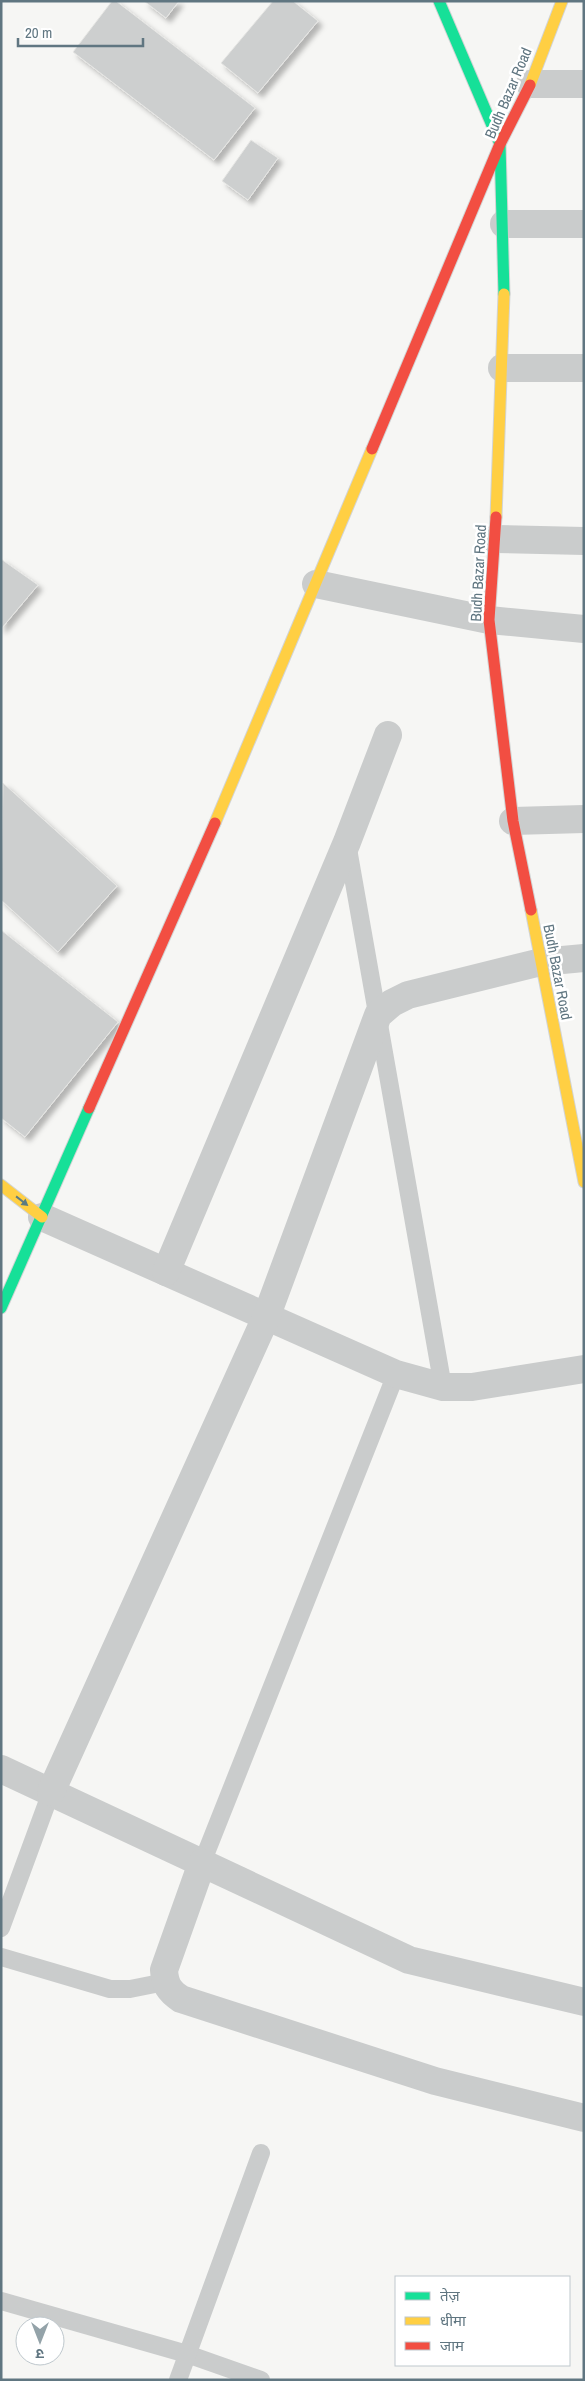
<svg xmlns="http://www.w3.org/2000/svg" width="585" height="2381" font-family="'Archivo Narrow','Noto Sans Devanagari',sans-serif">
<defs>
<filter id="shadow"><feDropShadow dx="4.5" dy="4.5" stdDeviation="2.5" flood-color="#0004"/></filter>
</defs>
<rect width="100%" height="100%" fill="#f6f6f4"/>
<!-- building -->
<g fill="#cdcfcf" stroke="#e6e6e4" filter="url(#shadow)">
<polygon points="112,1 116,1 255,108 214,160 73,52"/>
<polygon points="144,1 179,1 166,18"/>
<polygon points="273,1 293,1 318,21 258,93 221,63"/>
<polygon points="251,140 278,158 248,200 222,181"/>
<polygon points="1,559 38,585 1,629"/>
<polygon points="3,783 117,886 58,952 1,900"/>
<polygon points="1,930 118,1022 25,1137 1,1118"/>
</g>
<g fill="none" stroke-linecap="round" stroke-linejoin="round">
<!-- fast casing -->
<g stroke="#d2d4d4" stroke-width="13">
<g id="fast">
<polyline points="439,1 500,144 504,294"/>
<polyline points="1,1308 89,1108"/>
</g>
</g>
<!-- slow casing -->
<g stroke="#d2d4d4" stroke-width="13">
<g id="slow">
<polyline points="530,85 562,1"/>
<polyline points="496,517 504,294"/>
<polyline points="215,823 372,449"/>
<polyline points="531,910 584,1182"/>
<polyline points="1,1185 42,1217"/>
</g>
</g>
<!-- jam casing -->
<g stroke="#d2d4d4" stroke-width="13">
<g id="jam">
<polyline points="372,449 500,144 530,85"/>
<polyline points="496,517 489,620 513,821 531,910"/>
<polyline points="89,1108 215,823"/>
</g>
</g>
<!-- lane -->
<g stroke="#cacccc" stroke-width="18">
<polyline points="347,843 443,1387"/>
<polyline points="202,1863 396,1374"/>
<polyline points="1,1928 51,1792"/>
<polyline points="1,1957 110,1989 130,1989 165,1982"/>
<polyline points="1,2301 187,2354 261,2380"/>
<polyline points="178,2380 261,2153"/>
</g>
<!-- street -->
<g stroke="#cacccc" stroke-width="28">
<polyline points="530,84 584,84"/>
<polyline points="504,224 584,224"/>
<polyline points="502,368 584,368"/>
<polyline points="495,539 584,541"/>
<polyline points="316,584 489,620 584,629"/>
<polyline points="513,821 584,819"/>
<polyline points="42,1217 396,1374 443,1387 472,1387 584,1369"/>
<polyline points="166,1272 347,842 388,735"/>
<polyline points="1,1769 202,1863"/>
<polyline points="51,1792 267,1315 378,1015 392,1003 408,995 541,962 584,958"/>
<path d="M584 2002 409 1960 202 1863 164 1970C165 1985 169 1991 181 1999L435 2081 584 2118"/>
</g>
<!-- fast -->
<use href="#fast" stroke="#16e098" stroke-width="11"/>
<!-- slow -->
<use href="#slow" stroke="#ffcf43" stroke-width="11"/>
<!-- jam -->
<use href="#jam" stroke="#f24e42" stroke-width="11"/>
</g>
<!-- one-way arrows -->
<defs><path id="oneway-solid" d="M-6-.8H1V-3.2L6.5 0L1 3.2V.8H-6Z" transform="scale(1.25)"/></defs>
<use fill="#5c7b82" href="#oneway-solid" transform="translate(22 1201) rotate(38)"/>
<g text-anchor="middle" dominant-baseline="central" stroke-width="5" stroke-linejoin="round" paint-order="stroke">
<!-- street labels -->
<g font-size="15" fill="#607681" stroke="#fff">
<text transform="translate(508 93) rotate(-67)">Budh Bazar Road</text>
<text transform="translate(478 573) rotate(-87)">Budh Bazar Road</text>
<text transform="translate(558 972) rotate(79)">Budh Bazar Road</text>
</g>
</g>
<!-- border -->
<rect width="585" height="2381" fill="none" stroke="#607681" stroke-width="5"/>
<!-- legend -->
<rect x="395" y="2276" width="175" height="90" fill="#ffffff" stroke="#bfc8cd"/>
<rect x="405" y="2292" width="25" height="8" fill="#16e098" stroke="#bfc8cd"/>
<text x="440" y="2301" font-size="15" fill="#607681">तेज़</text>
<rect x="405" y="2317" width="25" height="8" fill="#ffcf43" stroke="#bfc8cd"/>
<text x="440" y="2326" font-size="15" fill="#607681">धीमा</text>
<rect x="405" y="2342" width="25" height="8" fill="#f24e42" stroke="#bfc8cd"/>
<text x="440" y="2351" font-size="15" fill="#607681">जाम</text>
<!-- north arrow -->
<g transform="translate(40 2341) rotate(180)"><circle r="24" fill="#ffffff" stroke="#bfc8cd"/>
<path d="M0-4L9 19L0 12L-9 19Z" fill="#94a3a9"/>
<text y="-8" font-size="14" font-weight="bold" text-anchor="middle" fill="#607681">उ</text>
</g>
<!-- scale -->
<path d="M18 38v8h125v-8" fill="none" stroke="#607681" stroke-width="2.5"/>
<text x="25" y="38" font-size="15" fill="#607681" stroke="#ffffff" stroke-width="4" paint-order="stroke">20 m</text>
</svg>
